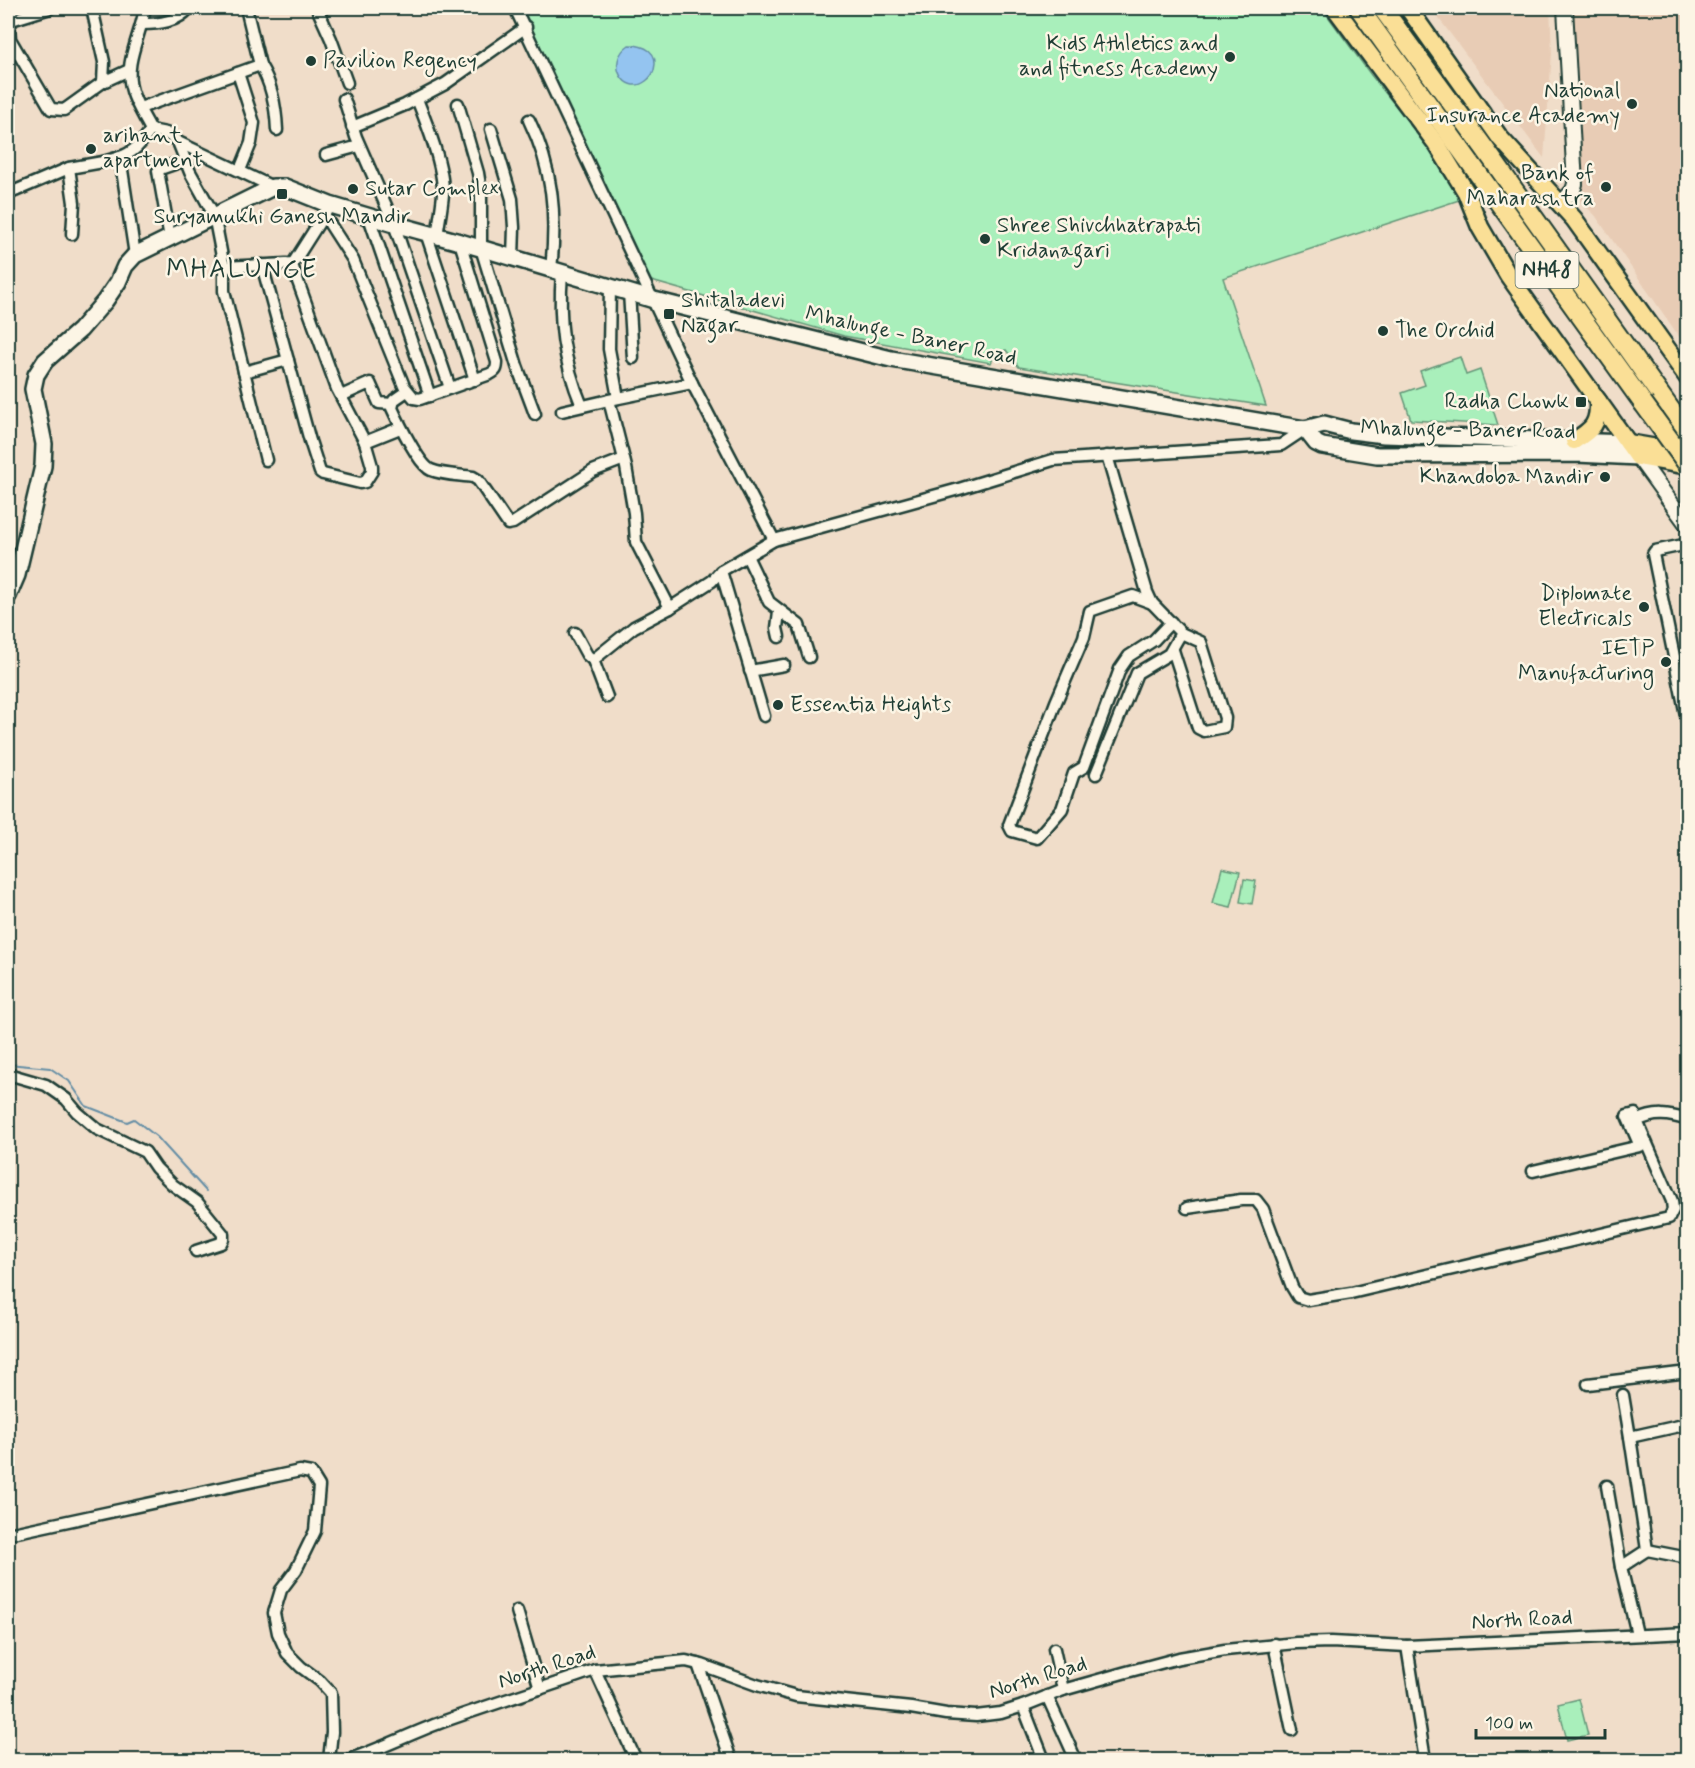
<svg xmlns="http://www.w3.org/2000/svg" width="1695" height="1768" font-family="Mynerve,sans-serif">
<rect width="100%" height="100%" fill="#f0ddc9"/>
<filter id="ink" filterUnits="userSpaceOnUse"><feTurbulence type="fractalNoise" baseFrequency=".0167" numOctaves="2"/><feDisplacementMap in="SourceGraphic" scale="12" xChannelSelector="R" yChannelSelector="G"/><feConvolveMatrix kernelMatrix="1 2 1 2 8 2 1 2 1" color-interpolation-filters="sRGB"/></filter>
<g filter="url(#ink)">
<!-- built -->
<g fill="#e8ccb5">
<polygon points="1431,8 1550,8 1552,53 1544,158"/>
<polygon points="1572,8 1687,8 1687,348 1595,215 1580,201"/>
</g>
<!-- green -->
<g fill="#a9efbb" stroke="#649678" stroke-width="1.5">
<polygon points="517,8 1322,8 1371,75 1447,170 1462,199 1223,278 1266,406 1019,367 1006,350 995,354 991,363 844,336 648,280 540,47"/>
<polygon points="1460,357 1466,375 1480,370 1498,425 1411,420 1402,393 1425,385 1420,371"/>
<polygon points="1222,868 1240,872 1231,907 1213,903"/>
<polygon points="1244,879 1256,881 1252,904 1240,902"/>
<polygon points="1579,1699 1588,1735 1567,1740 1558,1704"/>
</g>
<!-- water -->
<path fill="#94c4f0" stroke="#658ea5" stroke-width="1.5" d="M629 45C645 45 659 52 654 70 653 74 650 78 646 81 625 97 604 62 629 45Z"/>
<g fill="none" stroke-linecap="round" stroke-linejoin="round">
<!-- stream -->
<polyline stroke="#658ea5" stroke-width="2" points="8,1064 50,1068 69,1081 86,1106 127,1122 134,1119 157,1137 206,1191"/>
<!-- minor casing -->
<g stroke="#1f3d34" stroke-width="15">
<g id="minor">
<polyline points="8,8 10,39 51,109 64,110 103,82 129,70"/>
<polyline points="92,8 104,62 103,82"/>
<path d="M145 8C141 35 123 64 132 91 136 105 145 118 151 130"/>
<polyline points="317,8 331,39 347,83"/>
<polyline points="515,8 692,383 774,540 959,489 1053,460 1281,445 1305,429"/>
<polyline points="8,21 50,8"/>
<path d="M142 24C159 24 178 22 189 8"/>
<polyline points="8,59 14,48"/>
<path d="M260 65C272 84 276 108 277 130"/>
<polyline points="238,73 254,123 251,143 240,170"/>
<polyline points="344,99 356,137 394,224 450,388"/>
<path d="M417 99C427 124 444 167 443 194 442 207 439 222 437 236"/>
<polyline points="458,104 478,173 481,192 481,248 517,366 535,414"/>
<polyline points="140,108 260,65 246,8"/>
<path d="M529 120C553 169 557 215 551 269"/>
<polyline points="352,127 405,105 445,84 526,27"/>
<polyline points="491,129 512,199 514,227 513,258"/>
<polyline points="151,130 166,133 178,142 273,187"/>
<polyline points="178,142 190,172 214,215 224,267 224,291 266,460"/>
<polyline points="326,155 359,146"/>
<polyline points="69,168 103,162 120,157"/>
<polyline points="8,194 69,168 74,203 72,234"/>
<path d="M324 215 353 260 404 386 414 398 420 399 490 374C496 371 497 369 497 362L460 242"/>
<polyline points="369,217 430,396"/>
<polyline points="426,233 475,380"/>
<polyline points="170,238 158,171 160,169 186,160"/>
<path d="M135 255 120 157C135 152 141 143 151 130"/>
<polyline points="262,265 310,441 320,472 323,474 360,483 365,482 372,471 372,466 365,442 400,428"/>
<polyline points="292,265 327,210"/>
<polyline points="224,267 286,264 292,265 337,389 365,442"/>
<path d="M562 272C558 322 563 360 582 406"/>
<polyline points="610,286 609,349 618,398"/>
<polyline points="629,292 633,358"/>
<polyline points="244,372 288,360"/>
<polyline points="692,383 609,400 626,467 634,513 636,542 670,608 712,581 721,571"/>
<path d="M407 391 394 400 392 408C398 421 419 465 431 470 443 475 460 475 473 477L478 480 508 524 513 523 593 471 624 459"/>
<polyline points="341,396 370,383 379,403 392,404"/>
<polyline points="562,411 609,400"/>
<polyline points="1107,456 1147,592 1152,603 1181,633 1201,642 1225,718 1224,727 1204,731 1198,728 1173,650"/>
<polyline points="1688,544 1655,551 1653,554 1688,725"/>
<polyline points="747,556 769,602 799,625 809,657"/>
<polyline points="1152,603 1133,596 1090,611 1084,637 1056,702 1009,825 1012,831 1037,838 1062,809 1074,773 1084,767 1120,669 1129,656 1154,640 1171,622"/>
<polyline points="575,633 587,655 593,660 634,627 670,608"/>
<polyline points="779,637 777,628 779,612"/>
<polyline points="593,660 607,697"/>
<polyline points="750,671 784,665"/>
<polyline points="764,716 721,571 774,540"/>
<polyline points="1096,774 1137,673 1169,654 1181,633"/>
<polyline points="8,1074 46,1085 66,1099 77,1112 97,1129 145,1152 156,1168 173,1185 197,1202 223,1234 223,1239 221,1243 196,1251"/>
<polyline points="1533,1171 1640,1146 1627,1116 1635,1114"/>
<path d="M1187 1208 1241 1200H1256L1263 1209 1292 1287 1298 1297 1308 1300 1351 1293 1669 1218 1673 1210 1672 1201 1637 1121C1655 1112 1668 1114 1688 1120"/>
<polyline points="1588,1384 1688,1372"/>
<polyline points="1623,1395 1630,1437 1688,1424"/>
<polyline points="1630,1437 1647,1550 1621,1567 1637,1634"/>
<polyline points="1607,1486 1621,1567"/>
<polyline points="8,1534 300,1471 311,1473 319,1486 315,1531 296,1570 281,1590 274,1613 278,1633 287,1653 301,1667 320,1681 331,1693 332,1732 329,1760"/>
<polyline points="1647,1550 1688,1558"/>
<polyline points="517,1611 540,1689"/>
<polyline points="1274,1644 1292,1730"/>
<polyline points="1407,1646 1425,1760"/>
<polyline points="1054,1649 1063,1690"/>
<polyline points="698,1664 731,1760"/>
<polyline points="595,1670 636,1760"/>
<polyline points="1047,1696 1076,1760"/>
<polyline points="1023,1706 1044,1760"/>
<path d="M348 1760C380 1749 410 1734 442 1722 492 1704 544 1688 595 1670L686 1661 702 1665 757 1685 796 1696 911 1708 946 1714 976 1716 1001 1713 1023 1706 1063 1690 1123 1673 1179 1658 1225 1650 1296 1643 1331 1642 1407 1646 1688 1633"/>
<polyline points="623,1760 635,1757"/>
</g>
</g>
<!-- tertiary casing -->
<g stroke="#1f3d34" stroke-width="18">
<g id="tertiary">
<polyline points="1561,204 1573,190 1575,184 1565,8"/>
<polyline points="1638,457 1688,526"/>
</g>
</g>
<!-- secondary casing -->
<g stroke="#1f3d34" stroke-width="20">
<g id="secondary">
<polyline points="1305,429 1316,443 1322,446 1377,455 1577,454 1638,457"/>
<polyline points="8,596 17,575 43,466 44,444 33,389 36,375 45,361 80,330 105,301 118,282 125,266 135,255 273,187 285,187 330,205 394,224 460,242 654,300 891,359 1305,429 1324,424 1351,431 1384,435 1628,443"/>
</g>
</g>
<!-- primary casing -->
<g stroke="#1f3d34" stroke-width="21">
<g id="primary">
<polyline points="1335,8 1438,146 1466,192 1480,227 1508,275 1638,457 1688,466"/>
<polyline points="1408,8 1500,138 1574,219 1688,378"/>
<path d="M1574 441C1593 429 1599 424 1598 401"/>
<polyline points="1628,443 1686,453"/>
</g>
</g>
<!-- trunk casing -->
<g stroke="#1f3d34" stroke-width="22">
<g id="trunk">
<polyline points="1359,8 1643,403"/>
<polyline points="1382,8 1485,149 1688,434"/>
</g>
</g>
<!-- minor -->
<use href="#minor" stroke="#fcf5e5" stroke-width="10"/>
<!-- tertiary -->
<use href="#tertiary" stroke="#fcf5e5" stroke-width="14"/>
<!-- secondary -->
<use href="#secondary" stroke="#fcf5e5" stroke-width="15"/>
<!-- primary -->
<use href="#primary" stroke="#fadf96" stroke-width="16"/>
<!-- trunk -->
<use href="#trunk" stroke="#fadf96" stroke-width="18"/>
<!-- trunk-bridge casing -->
<g stroke="#1f3d34" stroke-width="22" stroke-linecap="butt">
<polyline id="trunk-bridge" points="1643,403 1688,465"/>
</g>
<!-- trunk-bridge -->
<use href="#trunk-bridge" stroke="#fadf96" stroke-width="18"/>
</g>
</g>
<!-- markers -->
<g fill="#1f3d34" stroke="#fcf5e5" stroke-width="2">
<circle cx="1230" cy="57" r="6"/>
<circle cx="311" cy="61" r="6"/>
<circle cx="1632" cy="104" r="6"/>
<circle cx="91" cy="149" r="6"/>
<circle cx="1606" cy="187" r="6"/>
<circle cx="353" cy="189" r="6"/>
<rect x="276" y="188" width="12" height="12" rx="3"/>
<circle cx="985" cy="239" r="6"/>
<rect x="663" y="308" width="12" height="12" rx="3"/>
<circle cx="1383" cy="331" r="6"/>
<rect x="1575" y="396" width="12" height="12" rx="3"/>
<circle cx="1605" cy="477" r="6"/>
<circle cx="1644" cy="607" r="6"/>
<circle cx="1666" cy="662" r="6"/>
<circle cx="778" cy="705" r="6"/>
</g>
<g text-anchor="middle" dominant-baseline="central" stroke-width="5" stroke-linejoin="round" paint-order="stroke">
<!-- shield labels -->
<rect fill="#fcf5e5" stroke="#617469" stroke-width="1.5" x="1515.5" y="252" width="63" height="36" rx="4.5"/>
<g font-size="21" font-weight="bold" fill="#1f3d34">
<text x="1547" y="270">NH48</text>
</g>
<!-- poi labels -->
<g font-size="22" fill="#1f3d34" stroke="#fcf5e5" text-anchor="end">
<text x="1218" y="44">Kids Athletics and<tspan x="1218" dy="25">and fitness Academy</tspan></text>
<text x="323" y="61" text-anchor="start">Pavilion Regency</text>
<text x="1620" y="91">National<tspan x="1620" dy="25">Insurance Academy</tspan></text>
<text x="103" y="136" text-anchor="start">arihant<tspan x="103" dy="25">apartment</tspan></text>
<text x="1594" y="174">Bank of<tspan x="1594" dy="25">Maharashtra</tspan></text>
<text x="365" y="189" text-anchor="start">Sutar Complex</text>
<text x="282" y="217" text-anchor="middle">Suryamukhi Ganesh Mandir</text>
<text x="997" y="226" text-anchor="start">Shree Shivchhatrapati<tspan x="997" dy="25">Kridanagari</tspan></text>
<text x="681" y="301" text-anchor="start">Shitaladevi<tspan x="681" dy="25">Nagar</tspan></text>
<text x="1395" y="331" text-anchor="start">The Orchid</text>
<text x="1569" y="402">Radha Chowk</text>
<text x="1593" y="477">Khandoba Mandir</text>
<text x="1632" y="594">Diplomate<tspan x="1632" dy="25">Electricals</tspan></text>
<text x="1654" y="649">IETP<tspan x="1654" dy="25">Manufacturing</tspan></text>
<text x="790" y="705" text-anchor="start">Essentia Heights</text>
</g>
<!-- street labels -->
<g font-size="22" fill="#1f3d34" stroke="#fcf5e5">
<text transform="translate(911 336) rotate(12)">Mhalunge - Baner Road</text>
<text transform="translate(1468 430) rotate(1)">Mhalunge - Baner Road</text>
<text transform="translate(1522 1620) rotate(-3)">North Road</text>
<text transform="translate(547 1667) rotate(-18)">North Road</text>
<text transform="translate(1038 1678) rotate(-17)">North Road</text>
</g>
<!-- quarter labels -->
<g font-size="26" letter-spacing="1.5" fill="#1f3d34" stroke="#fcf5e5">
<text x="242" y="270">MHALUNGE</text>
</g>
</g>
<!-- margin -->
<rect width="1695" height="1768" fill="none" stroke="#fcf5e5" stroke-width="30"/>
<rect x="15" y="15" width="1665" height="1738" fill="none" stroke="#1f3d34" stroke-width="2" filter="url(#ink)"/>
<!-- scale -->
<path d="M1476 1729v9h129v-9" fill="none" stroke="#1f3d34" stroke-width="3"/>
<text x="1485" y="1729" font-size="18" fill="#1f3d34" stroke="#fcf5e5" stroke-width="4.5" paint-order="stroke">100 m</text>
</svg>
